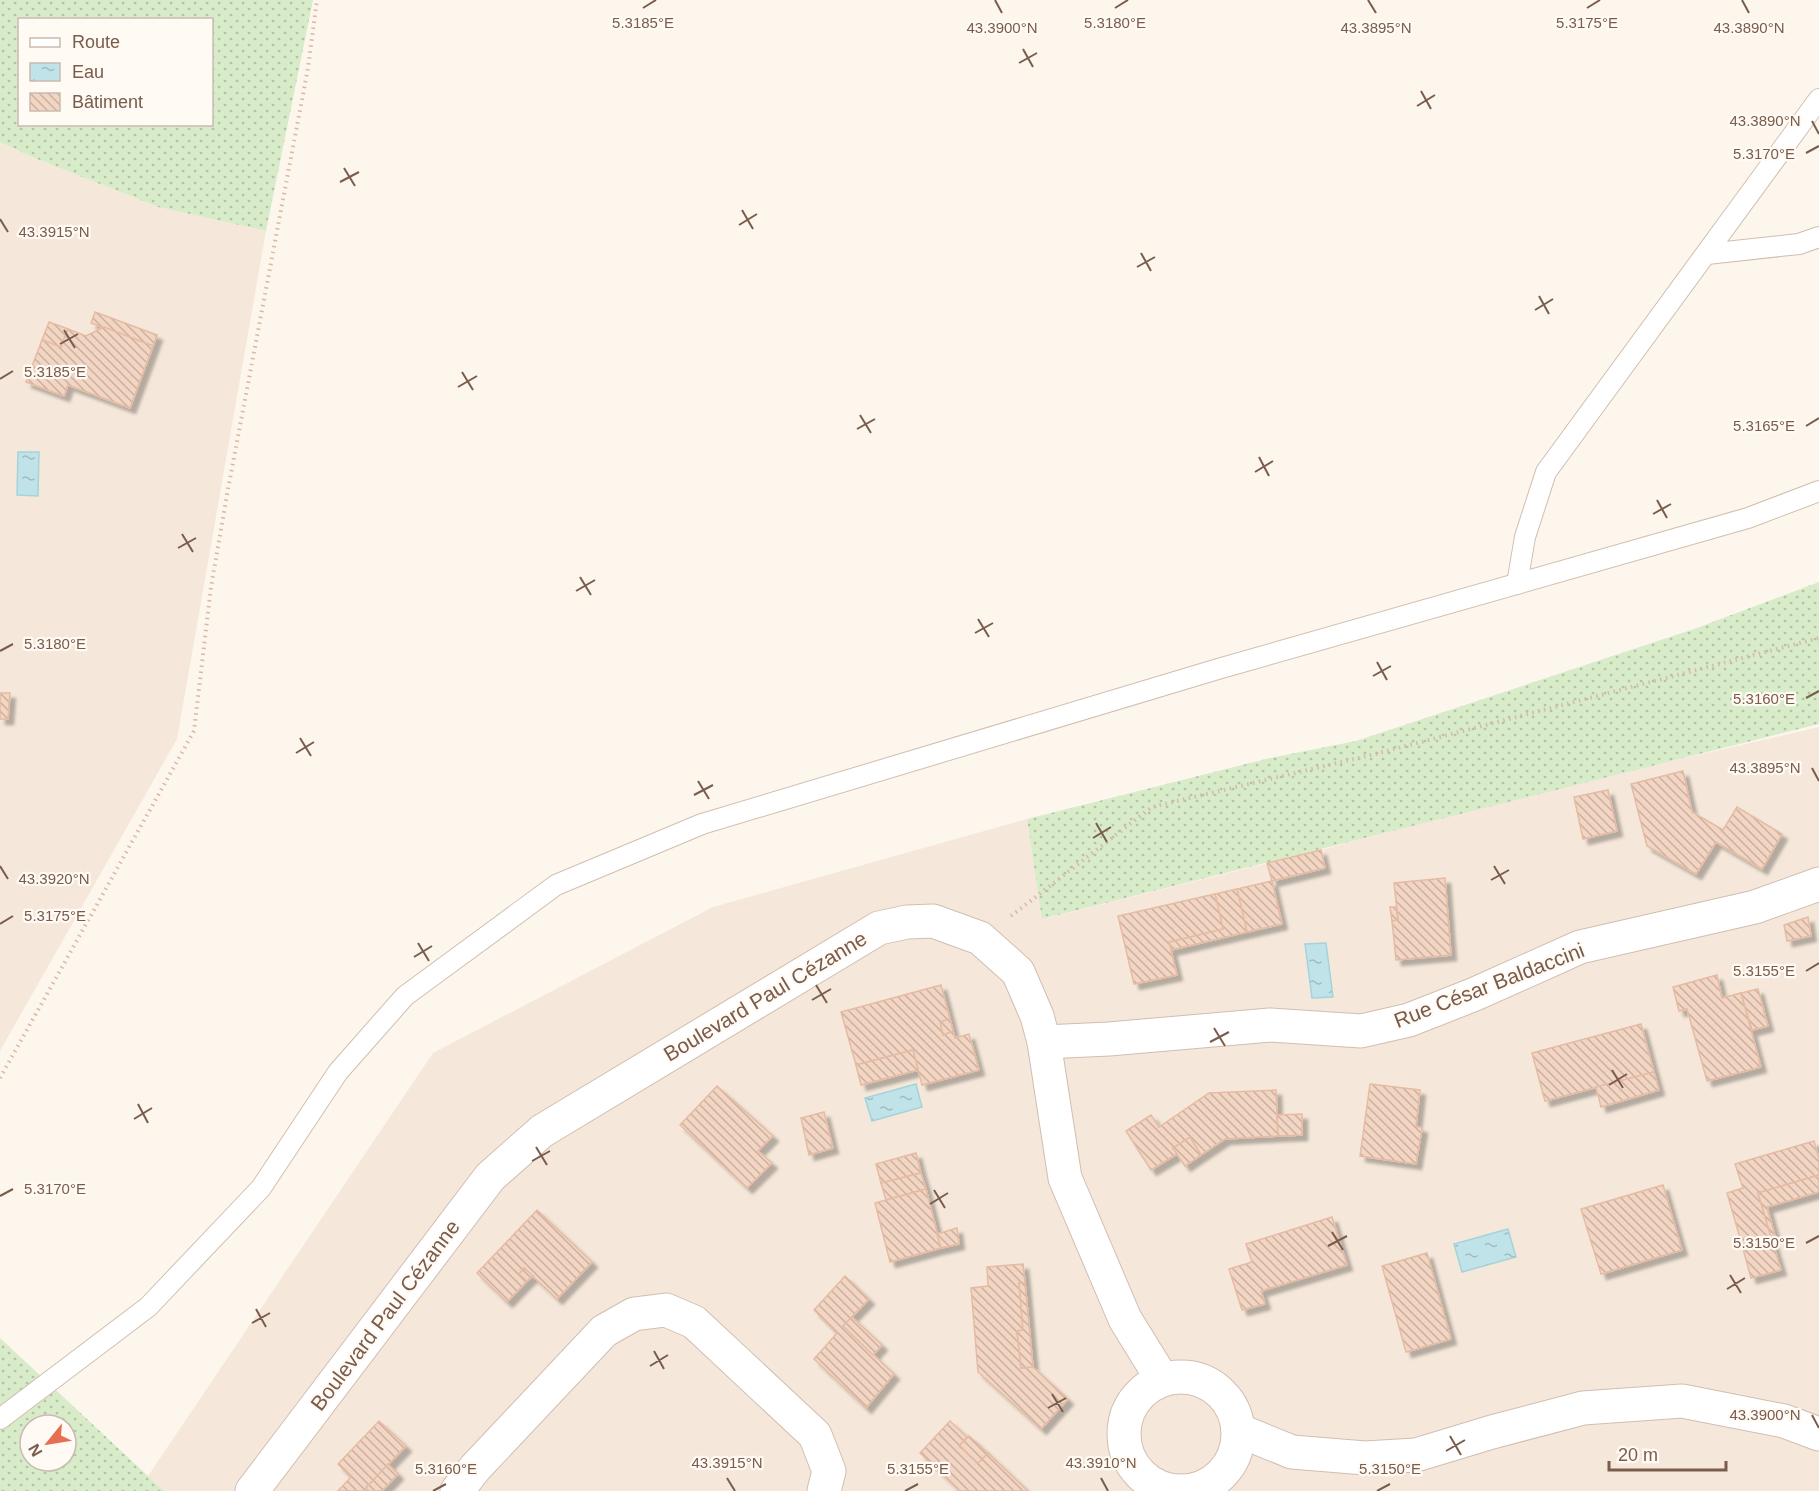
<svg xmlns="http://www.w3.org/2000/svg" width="1819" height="1491" font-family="Helvetica,sans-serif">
<defs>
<pattern id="grass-dots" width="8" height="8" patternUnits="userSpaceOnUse" patternTransform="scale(1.5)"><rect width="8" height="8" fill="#d8ecc9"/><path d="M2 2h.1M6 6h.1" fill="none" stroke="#b4c2a5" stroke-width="1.8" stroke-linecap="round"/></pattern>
<pattern id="water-ripples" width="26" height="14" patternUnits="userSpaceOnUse" patternTransform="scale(1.5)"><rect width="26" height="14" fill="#bfe3e8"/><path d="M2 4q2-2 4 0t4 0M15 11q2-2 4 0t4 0" fill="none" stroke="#a0bbbe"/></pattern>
<pattern id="building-back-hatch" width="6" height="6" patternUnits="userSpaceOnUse" patternTransform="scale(1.5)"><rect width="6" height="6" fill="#f3d5c3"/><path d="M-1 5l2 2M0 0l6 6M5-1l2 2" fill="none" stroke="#cab0a1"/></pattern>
<filter id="shadow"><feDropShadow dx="5.5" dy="5.5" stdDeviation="1.5" flood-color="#0004"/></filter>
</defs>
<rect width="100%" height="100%" fill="#fdf6ec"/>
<!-- residential -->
<g fill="#f5e8da">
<polygon points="0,142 32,157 158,207 266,231 177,739 0,1051"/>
<polygon points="1819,727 1819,1491 164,1491 148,1476 433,1053 713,907 1027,819 1043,919 1324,849 1563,786"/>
</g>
<!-- grass -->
<g fill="url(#grass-dots)" fill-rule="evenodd">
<path d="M0 0H313L266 231 158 207 32 157 0 142ZM20 20H212V124H20Z"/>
<polygon points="1819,582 1819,724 1042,919 1027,819 1270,758 1356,741 1694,629"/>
<path d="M0 1338 148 1476 164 1491H0ZM30 1425H66V1461H30Z"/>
</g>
<!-- water -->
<g fill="url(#water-ripples)" stroke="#a5d3da" stroke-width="1.5">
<polygon points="18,452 39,452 38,496 17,495"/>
<polygon points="1326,943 1333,997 1312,998 1305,944"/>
<polygon points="916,1084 922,1107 872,1121 865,1098"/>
<polygon points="1508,1229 1516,1257 1462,1272 1454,1244"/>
</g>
<!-- building -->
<g fill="url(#building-back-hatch)" stroke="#e6bba3" stroke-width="1.5" filter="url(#shadow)">
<polygon points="95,312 157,335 153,346 91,323"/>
<polygon points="49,322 68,329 61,347 42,340"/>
<polygon points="104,327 153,346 130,408 68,385 64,396 26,382 42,340 61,347 68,329 86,336"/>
<polygon points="0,693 10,693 8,719 0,719"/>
<polygon points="1683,771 1692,812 1723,830 1737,807 1782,834 1762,869 1716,842 1696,874 1647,846 1631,784"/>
<polygon points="1608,790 1617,831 1583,839 1574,797"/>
<polygon points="1321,850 1325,868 1272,881 1267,863"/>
<polygon points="1445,878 1451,955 1396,960 1392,921 1398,920 1394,883"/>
<polygon points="1272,881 1282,924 1247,932 1237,889"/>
<polygon points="1237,889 1247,932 1171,950 1169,942 1223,929 1215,894"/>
<polygon points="1215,894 1223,929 1169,942 1177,975 1134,984 1118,916"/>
<polygon points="1390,907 1396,907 1398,920 1392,921"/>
<polygon points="1808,917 1811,936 1787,941 1784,925"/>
<polygon points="1717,975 1722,998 1741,993 1761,1067 1707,1081 1687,1009 1679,1011 1673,987"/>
<polygon points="941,985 950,1019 940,1022 943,1035 953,1031 955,1038 969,1034 979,1070 922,1085 913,1050 856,1065 841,1012"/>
<polygon points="1758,989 1768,1026 1752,1030 1741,993"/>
<polygon points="950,1019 953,1031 943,1035 940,1022"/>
<polygon points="1641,1024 1654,1072 1545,1101 1532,1053"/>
<polygon points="913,1050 918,1070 861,1085 856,1065"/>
<polygon points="1654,1072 1659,1090 1601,1107 1596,1087"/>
<polygon points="1370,1084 1420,1090 1416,1126 1422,1128 1416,1164 1360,1156"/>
<polygon points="717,1086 773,1136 758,1151 772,1163 747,1188 680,1125"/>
<polygon points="1276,1090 1278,1136 1225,1139 1201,1155 1190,1137 1173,1148 1177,1154 1151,1170 1126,1131 1151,1115 1159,1127 1209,1093"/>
<polygon points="824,1112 833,1148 809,1155 801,1118"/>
<polygon points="1302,1114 1302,1135 1278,1136 1277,1115"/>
<polygon points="1190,1137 1201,1155 1185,1166 1173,1148"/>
<polygon points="1814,1141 1819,1159 1819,1175 1758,1193 1771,1237 1742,1245 1727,1193 1743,1188 1735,1164"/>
<polygon points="916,1153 921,1173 881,1183 876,1164"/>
<polygon points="921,1173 926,1189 886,1200 881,1183"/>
<polygon points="1819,1175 1819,1192 1767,1207 1775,1236 1771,1237 1758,1193"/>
<polygon points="1663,1185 1682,1250 1601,1274 1581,1209"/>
<polygon points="926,1189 941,1248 890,1262 875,1203"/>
<polygon points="537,1210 592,1262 557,1299 524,1268 519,1274 527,1281 507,1302 477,1273"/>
<polygon points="1332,1217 1347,1265 1261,1291 1265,1304 1242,1310 1229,1269 1252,1262 1246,1244"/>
<polygon points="957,1228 959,1244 941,1248 937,1234"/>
<polygon points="1771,1237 1781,1270 1751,1278 1742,1245"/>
<polygon points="1427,1253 1451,1339 1406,1352 1382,1266"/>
<polygon points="1023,1264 1025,1283 1019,1283 1023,1330 1017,1331 1021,1368 1033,1367 1068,1399 1041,1429 978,1372 971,1288 988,1286 987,1267"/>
<polygon points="524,1268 533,1276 527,1281 519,1274"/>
<polygon points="845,1276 869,1299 843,1326 894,1374 866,1408 814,1359 837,1333 814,1310"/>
<polygon points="1019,1283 1025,1283 1033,1367 1021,1368 1017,1331 1023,1330"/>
<polygon points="852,1317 882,1345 873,1355 843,1326"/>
<polygon points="379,1421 406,1446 366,1488 369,1491 338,1491 351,1477 338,1464"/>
<polygon points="950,1421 967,1437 959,1446 978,1463 988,1453 1028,1491 960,1491 920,1453"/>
<polygon points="969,1436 988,1453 978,1463 959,1446"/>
<polygon points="388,1464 398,1474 382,1491 369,1491 366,1488"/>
</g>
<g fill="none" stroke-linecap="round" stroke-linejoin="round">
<!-- lane casing -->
<g stroke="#d1beb0" stroke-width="22">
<g id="lane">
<polyline points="1707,254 1799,244 1819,237"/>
<polyline points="1517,584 1525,537 1546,472 1819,99"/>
<polyline points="0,1419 148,1307 261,1188 338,1072 405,996 556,885 702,824 1218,669 1748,518 1819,491"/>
</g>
</g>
<!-- street casing -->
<g stroke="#d1beb0" stroke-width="35">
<g id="street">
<polyline points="1044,1042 1109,1039 1270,1025 1361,1031 1409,1020 1475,994 1580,947 1755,907 1819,884"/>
<circle cx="1181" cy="1434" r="57"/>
<polyline points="1238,1430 1292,1452 1365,1458 1416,1455 1492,1432 1583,1408 1682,1401 1784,1421 1819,1434"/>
<polyline points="252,1491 490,1177 542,1131 879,928 907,922 933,921 980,938 1018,972 1037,1016 1044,1042 1065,1178 1125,1319 1162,1379"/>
<polyline points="457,1491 475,1468 604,1331 634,1314 666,1310 694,1322 815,1435 829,1471 824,1491"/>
</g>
</g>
<!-- path -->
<g stroke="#d9b8a5" stroke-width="4" stroke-dasharray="1.5 4.5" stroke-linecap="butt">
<polyline points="1011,916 1152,807 1375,754 1819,638"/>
<polyline points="0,1078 194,731 211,587 228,489 308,68 317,0"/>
</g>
<!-- lane -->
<use href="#lane" stroke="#fff" stroke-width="20"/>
<!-- street -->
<use href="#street" stroke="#fff" stroke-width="33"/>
</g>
<!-- ticks -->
<path fill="none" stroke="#7a5c4d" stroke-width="2" d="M995 0 1002 13M1368 0 1376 13M1742 0 1749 13M643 8 656 0M1115 8 1128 0M1587 8 1600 0M1023 49 1033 67M1019 63 1037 53M1421 91 1431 109M1417 106 1435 95M1812 121 1819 134M1806 153 1819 146M344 168 355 186M340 182 359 172M742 210 753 229M0 219 8 232M739 225 757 214M1141 253 1151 271M1137 267 1155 257M1539 296 1549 314M1535 310 1553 299M64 330 75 348M60 344 78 334M462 372 473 390M0 379 13 371M458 387 477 376M860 415 871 433M1806 426 1819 418M857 429 875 419M1259 457 1269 476M1255 472 1273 461M1657 500 1667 518M1653 514 1671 504M182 534 193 552M178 548 196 538M580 577 591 595M576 591 595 580M978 619 989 637M975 633 993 623M0 651 13 644M1377 662 1387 680M1373 676 1391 666M1806 698 1819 691M300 738 311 756M296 753 314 742M1812 768 1819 781M698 781 709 799M694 795 713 785M1096 823 1107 842M1093 838 1111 827M0 866 8 879M1494 866 1505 884M1491 880 1509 870M0 924 13 916M418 943 429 961M414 957 432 946M1806 971 1819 963M816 985 827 1003M812 1000 831 989M1214 1028 1225 1046M1210 1042 1229 1032M1612 1070 1623 1088M1609 1085 1627 1074M138 1104 148 1123M134 1119 152 1108M536 1147 547 1165M532 1161 550 1151M934 1190 945 1208M0 1196 13 1189M930 1204 948 1193M1332 1232 1343 1250M1806 1243 1819 1236M1328 1246 1347 1236M1730 1275 1741 1293M1727 1289 1745 1278M256 1309 266 1327M252 1323 270 1313M654 1351 664 1369M650 1366 668 1355M1052 1394 1063 1412M1048 1408 1066 1398M1812 1415 1819 1428M1450 1436 1461 1455M1446 1451 1465 1440M727 1478 735 1491M1101 1478 1108 1491M433 1491 446 1484M905 1491 918 1484M1377 1491 1390 1484"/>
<g text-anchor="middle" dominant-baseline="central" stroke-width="4.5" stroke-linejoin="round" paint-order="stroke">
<!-- street labels -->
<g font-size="21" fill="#7a5c4d" stroke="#fffaf3">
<text transform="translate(1489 985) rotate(-21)">Rue César Baldaccini</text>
<text transform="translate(765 996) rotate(-31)">Boulevard Paul Cézanne</text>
<text transform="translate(385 1315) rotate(-53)">Boulevard Paul Cézanne</text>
</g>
</g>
<g font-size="15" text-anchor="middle" fill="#7a5c4d" stroke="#fffaf3" stroke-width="4.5" stroke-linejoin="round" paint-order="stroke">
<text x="643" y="28">5.3185°E</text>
<text x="1587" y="28">5.3175°E</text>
<text x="1115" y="28">5.3180°E</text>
<text x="1749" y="33">43.3890°N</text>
<text x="1376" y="33">43.3895°N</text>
<text x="1002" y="33">43.3900°N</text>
<text x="1765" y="126">43.3890°N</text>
<text x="1764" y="159">5.3170°E</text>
<text x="54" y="237">43.3915°N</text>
<text x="55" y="377">5.3185°E</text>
<text x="1764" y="431">5.3165°E</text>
<text x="55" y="649">5.3180°E</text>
<text x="1764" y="704">5.3160°E</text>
<text x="1765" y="773">43.3895°N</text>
<text x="54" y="884">43.3920°N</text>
<text x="55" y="921">5.3175°E</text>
<text x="1764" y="976">5.3155°E</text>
<text x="55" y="1194">5.3170°E</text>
<text x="1764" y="1248">5.3150°E</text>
<text x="1765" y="1420">43.3900°N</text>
<text x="727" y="1468">43.3915°N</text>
<text x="1101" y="1468">43.3910°N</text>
<text x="446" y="1474">5.3160°E</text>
<text x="918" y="1474">5.3155°E</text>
<text x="1390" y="1474">5.3150°E</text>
</g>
<!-- legend -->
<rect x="18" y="18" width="195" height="108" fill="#fffaf3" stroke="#cabbb1" stroke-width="1.5"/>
<rect x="30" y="38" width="30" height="9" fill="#ffffff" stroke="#cabbb1" stroke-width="1.5"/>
<text x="72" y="48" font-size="18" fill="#7a5c4d">Route</text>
<rect x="30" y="63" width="30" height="18" fill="url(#water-ripples)" stroke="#cabbb1" stroke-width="1.5"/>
<text x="72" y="78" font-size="18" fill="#7a5c4d">Eau</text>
<rect x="30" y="93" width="30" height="18" fill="url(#building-back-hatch)" stroke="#cabbb1" stroke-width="1.5"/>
<text x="72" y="108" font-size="18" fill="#7a5c4d">Bâtiment</text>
<!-- north arrow -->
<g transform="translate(48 1443) rotate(240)"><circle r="28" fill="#fffaf3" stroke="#cabbb1" stroke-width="1.5"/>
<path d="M0-4.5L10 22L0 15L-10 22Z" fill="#e76f51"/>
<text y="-9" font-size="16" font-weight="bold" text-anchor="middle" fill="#7a5c4d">N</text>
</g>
<!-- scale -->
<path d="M1609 1461v9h117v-9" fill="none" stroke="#7a5c4d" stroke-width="3"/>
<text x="1618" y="1461" font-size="18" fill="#7a5c4d" stroke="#fffaf3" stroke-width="4.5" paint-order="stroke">20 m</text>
</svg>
